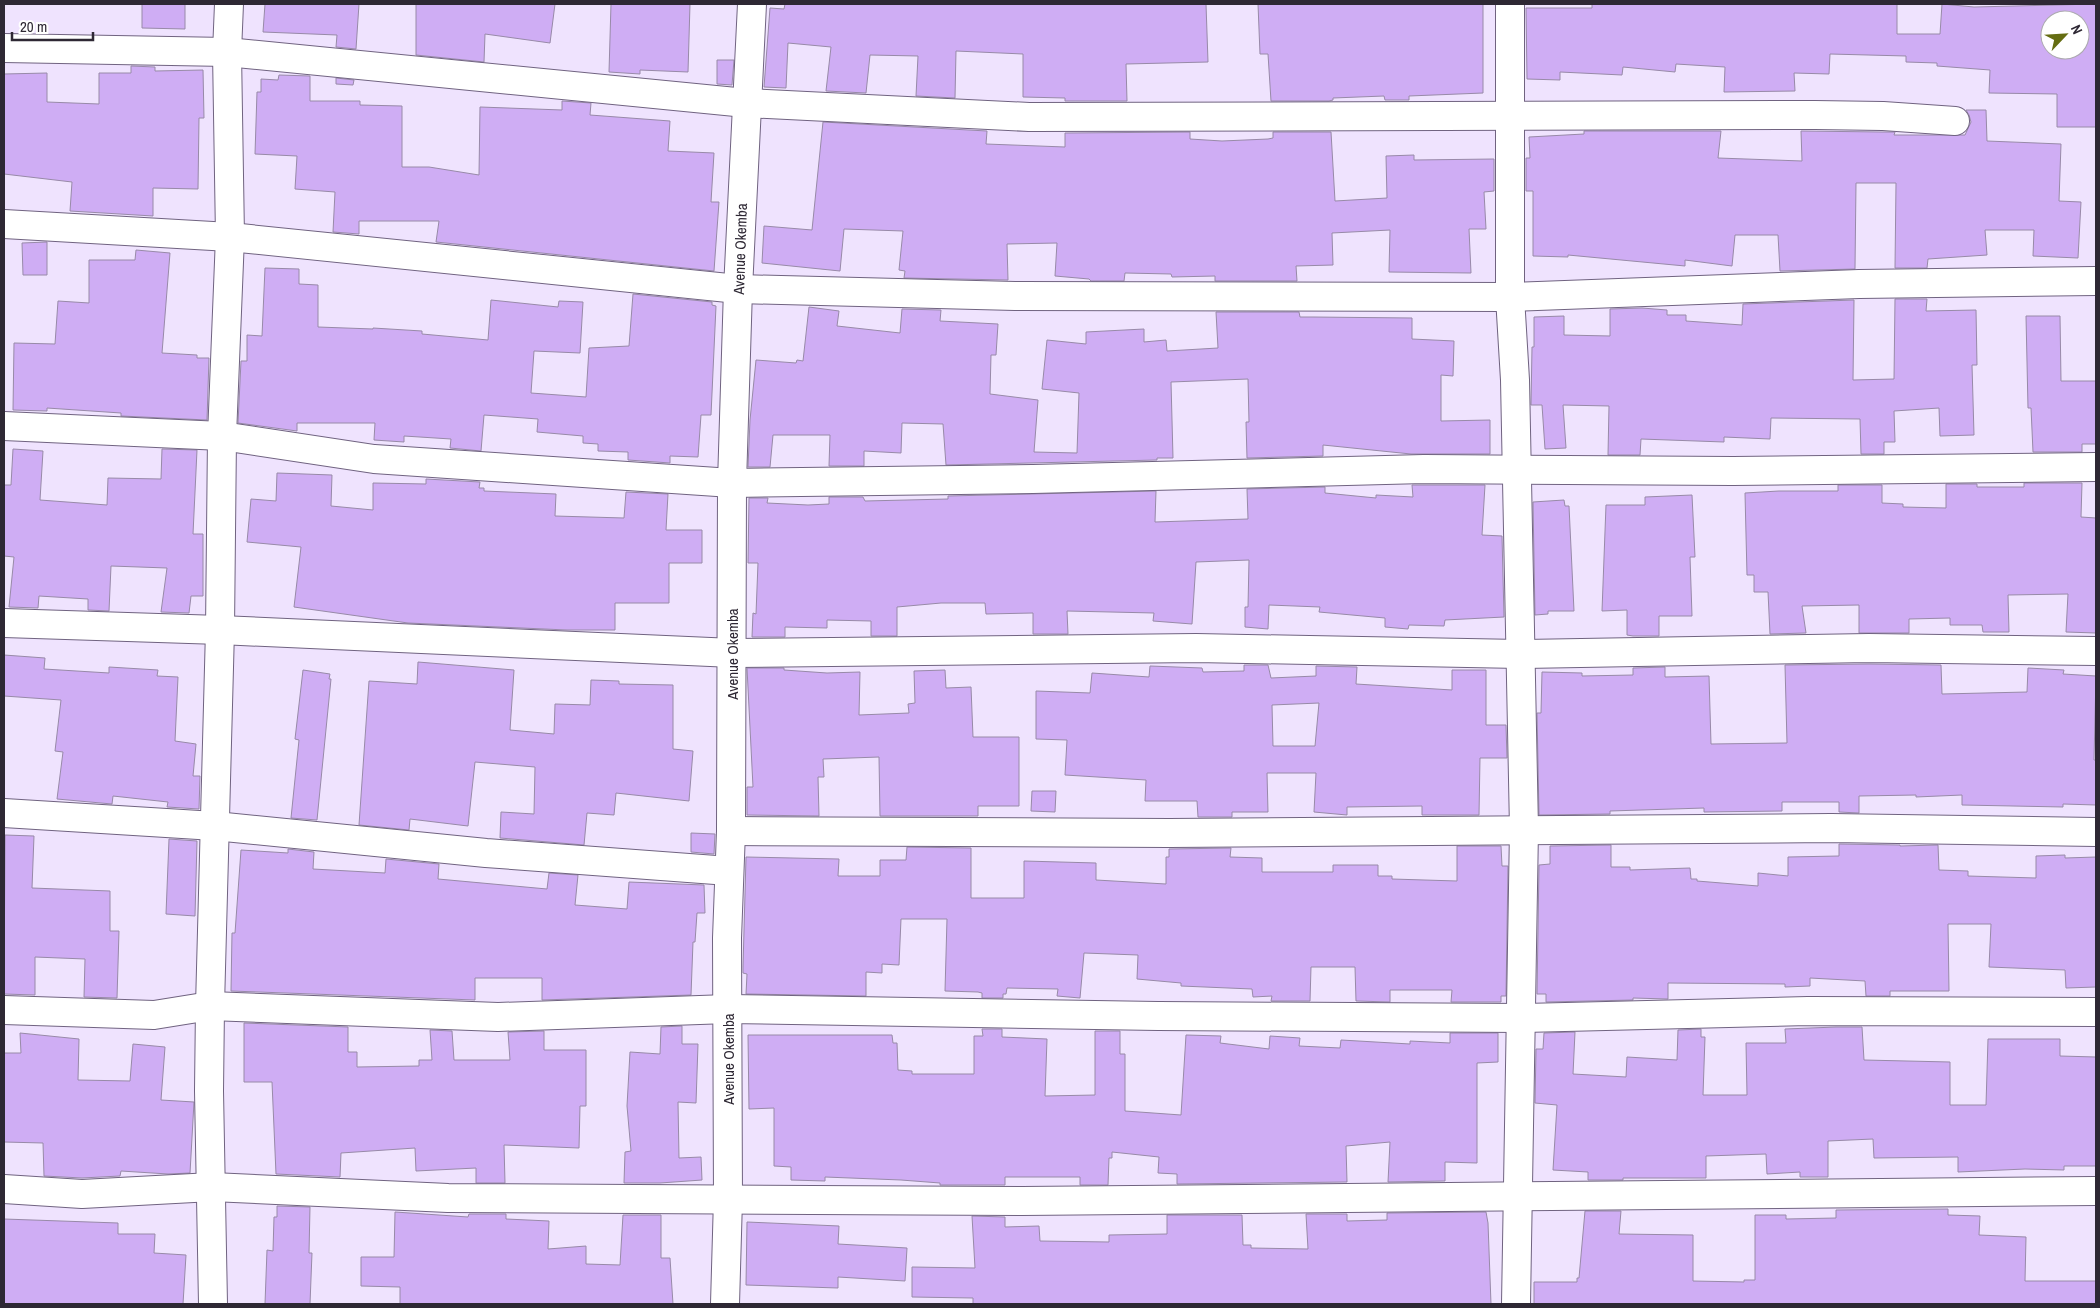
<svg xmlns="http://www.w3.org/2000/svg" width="2100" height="1308" font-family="'Archivo Narrow',sans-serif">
<rect width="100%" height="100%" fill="#efe3fe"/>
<!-- building -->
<g fill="#cfadf4" stroke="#988aa8" fill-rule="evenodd">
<polygon points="142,4 185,4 185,29 142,28"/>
<polygon points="265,4 359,4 356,49 336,47 337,35 263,32"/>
<polygon points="416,4 555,4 550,43 485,34 484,62 416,55"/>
<polygon points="611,4 690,4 688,72 640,70 640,74 609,72"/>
<polygon points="785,4 1206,4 1208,62 1126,64 1127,101 1065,101 1065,98 1023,97 1023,54 956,51 955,98 916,96 918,56 870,55 866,93 826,91 831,47 788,43 786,88 764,87 770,8 784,9"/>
<polygon points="1258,4 1483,4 1483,93 1409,96 1409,100 1385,100 1384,96 1333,98 1333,100 1329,101 1271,101 1268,54 1260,54"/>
<path d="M1592 4H1897V34H1940L1942 4 1974 7 2096 4V127H2057V94L1989 93 1990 70 1937 66V63L1906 62V56L1830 54 1829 74 1794 73 1795 91 1724 92 1725 67 1676 64 1675 72 1623 67 1622 75 1560 72V80L1527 79 1526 8H1592ZM2050 20H2080V50H2050Z"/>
<polygon points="717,60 734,60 732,85 717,84"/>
<polygon points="131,66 155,67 155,71 203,70 204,118 199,118 198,189 153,188 153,216 70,211 72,182 4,174 4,74 47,73 47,102 99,104 99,73 131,73"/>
<polygon points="279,75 310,76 310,101 360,101 360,105 402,106 402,167 429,167 479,175 480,107 562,110 562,101 591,103 590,115 670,121 668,151 714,153 711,202 719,202 714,271 436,242 439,221 359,221 359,234 333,232 335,192 295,189 297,156 255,154 257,92 261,92 261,79 278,80"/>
<polygon points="336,78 354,80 353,85 336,84"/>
<polygon points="1966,110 1986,110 1987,141 2061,144 2059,201 2081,202 2078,258 2033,256 2034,230 1985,230 1987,255 1928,259 1927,268 1895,268 1896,183 1856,183 1855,269 1780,271 1778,235 1735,235 1732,266 1685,260 1685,266 1568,255 1568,257 1533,256 1533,191 1526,191 1526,158 1530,158 1529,137 1584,134 1584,131 1721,131 1718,158 1802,161 1801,131 1882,132 1895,132 1894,135 1965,135 1971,122 1969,115"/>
<polygon points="823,122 987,131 986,144 1065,147 1065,133 1190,132 1190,139 1222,141 1268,139 1273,138 1273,132 1331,132 1335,201 1387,198 1386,156 1414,155 1414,160 1494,159 1494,191 1484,192 1486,229 1469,229 1471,273 1389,272 1390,230 1332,233 1333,265 1296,266 1297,281 1215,281 1215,276 1172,277 1171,274 1125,273 1124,281 1091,281 1089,279 1055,276 1057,243 1007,244 1008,280 904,278 905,271 899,270 903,231 844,229 840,271 762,263 764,226 812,230"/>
<polygon points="47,242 47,275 23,275 22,243"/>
<polygon points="136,250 170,253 162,353 197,355 197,358 209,358 207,420 121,416 121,413 47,408 47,411 13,410 14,343 55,344 58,301 89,303 89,260 135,260"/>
<polygon points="265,268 299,269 299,284 318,285 318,327 373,329 373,328 422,331 422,334 488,340 491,300 558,307 559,301 583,302 580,353 534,351 531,393 586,397 589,348 629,346 633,294 712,302 712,305 716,306 711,415 701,415 698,457 670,456 670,463 628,460 628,452 598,451 598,444 583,443 583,436 537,432 538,419 484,415 481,451 450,448 451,439 404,436 404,442 374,440 375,423 297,423 297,431 238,423 241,361 247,361 247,335 262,336"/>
<polygon points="1895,299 1927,299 1926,311 1976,310 1977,365 1972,365 1974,435 1940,436 1939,408 1894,411 1895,442 1884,442 1884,454 1861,454 1860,419 1771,418 1770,439 1724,437 1724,442 1641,439 1640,455 1608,455 1609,406 1563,405 1566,448 1545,449 1542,405 1531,405 1532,347 1534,347 1534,317 1564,316 1564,335 1610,336 1610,309 1642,308 1667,310 1667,315 1686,315 1686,321 1742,325 1743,304 1854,300 1853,380 1894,379"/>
<polygon points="809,307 839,311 837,326 900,333 902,309 941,310 940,321 998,324 996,355 991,355 990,394 1038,400 1034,452 1077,453 1079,393 1042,389 1047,340 1086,344 1086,332 1144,329 1144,342 1166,340 1167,351 1218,348 1216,312 1299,312 1300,317 1313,317 1412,318 1412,339 1454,341 1453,376 1441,375 1441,421 1490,420 1490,454 1411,454 1323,445 1323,456 1247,458 1246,422 1249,422 1248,379 1171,382 1173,458 1157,458 1157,460 946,465 943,424 902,423 901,453 864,451 864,466 829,466 830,435 773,435 770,467 748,467 750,420 756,360 796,363 797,360 803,361"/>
<polygon points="2026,316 2060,316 2061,381 2096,381 2096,444 2082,444 2082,452 2033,452 2031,408 2028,408"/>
<polygon points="13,449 43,451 40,500 107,505 108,478 161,479 162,449 197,450 193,534 203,534 203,596 191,596 189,613 161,612 167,568 111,566 109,611 88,610 88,599 39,596 38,608 9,607 14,557 4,556 4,485 11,485"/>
<polygon points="277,473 332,475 331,506 373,510 373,483 426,484 426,479 480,482 479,488 484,488 484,491 556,494 555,516 624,518 626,492 668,494 666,530 702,530 702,563 669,563 669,603 615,603 615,630 567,630 408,623 294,607 301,547 247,542 251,499 276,501"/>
<polygon points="2024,483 2082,483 2081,517 2096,518 2096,633 2066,632 2068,594 2008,595 2009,632 1983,632 1982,625 1950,625 1950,618 1909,619 1909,633 1859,633 1859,605 1802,606 1806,633 1770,634 1768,592 1754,592 1754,575 1747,575 1745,493 1779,491 1838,491 1838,485 1882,485 1882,503 1903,504 1903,507 1946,508 1946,484 1977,484 1977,487 2024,487"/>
<polygon points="1412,485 1485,485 1482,535 1502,536 1504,617 1445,620 1444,626 1409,625 1408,629 1385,627 1385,618 1319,612 1320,607 1269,605 1268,629 1245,627 1245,607 1248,607 1249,560 1196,562 1192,624 1153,621 1154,613 1067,611 1068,634 1033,634 1033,613 986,614 985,603 941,603 897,607 897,636 871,636 871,621 827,620 827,628 785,627 785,637 752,637 753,613 756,614 758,563 748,563 749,498 768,498 767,503 808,505 829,504 829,497 863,497 865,501 948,499 948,496 1156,491 1155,522 1248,519 1247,489 1325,487 1325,493 1376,498 1376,495 1413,497"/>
<polygon points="1692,495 1695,557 1690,557 1692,616 1659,616 1659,636 1633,636 1627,635 1627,610 1602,611 1606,505 1645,505 1645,497"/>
<polygon points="1564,500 1565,506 1569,506 1574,611 1548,611 1548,614 1535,615 1533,502"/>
<polygon points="4,655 45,658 44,669 109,673 109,667 158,670 157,676 178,677 175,741 196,744 193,776 200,776 199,809 167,807 168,802 113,796 112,804 57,799 63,752 55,751 61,700 4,696"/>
<polygon points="418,662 514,670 510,730 554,734 555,704 590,705 591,680 619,681 619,684 673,685 673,749 693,751 689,801 616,793 614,815 587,813 584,845 500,838 501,812 534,814 535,767 475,762 468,826 410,819 409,830 359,825 369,681 417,684"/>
<polygon points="1869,664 1941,665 1942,694 2027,692 2028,668 2064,670 2063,674 2096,676 2094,760 2096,760 2096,805 2063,804 2063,807 1962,805 1962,795 1916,797 1916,795 1859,796 1859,813 1839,812 1839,802 1782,802 1782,811 1704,812 1704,808 1610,811 1610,814 1539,815 1537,713 1541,713 1542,672 1582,673 1582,676 1633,675 1633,668 1665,667 1665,677 1709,676 1711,744 1787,743 1785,665"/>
<path d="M1244 665H1268L1271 678 1316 676V666L1357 667 1356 684 1452 690V670H1486V725H1506L1507 758H1480L1479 815H1422V806L1347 807V815L1314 812 1316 773H1267L1268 812H1232V817H1198L1197 801H1145L1146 780 1065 775 1067 740 1036 739V691L1090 693 1092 673 1149 677 1150 666 1202 668 1203 672 1244 671ZM1319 703 1315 746H1273L1272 705Z"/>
<polygon points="747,668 784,668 784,670 827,673 860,672 859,715 909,713 908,704 915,703 914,671 945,670 946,688 971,687 973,737 1019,737 1019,806 978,806 978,816 880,816 879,757 823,759 824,777 818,777 819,816 747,815 747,787 753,787"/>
<polygon points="303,670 330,674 329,679 331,679 317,820 291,818 299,740 295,739"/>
<polygon points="1032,791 1056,791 1055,812 1031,811"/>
<polygon points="691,833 715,834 714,854 691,852"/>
<polygon points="5,835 34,836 32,888 110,891 110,931 119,931 117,998 84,997 85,959 35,957 35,995 4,994"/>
<polygon points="169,839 197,841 195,916 166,914"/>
<polygon points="1839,844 1900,845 1900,846 1938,845 1939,870 1968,871 1968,876 2036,878 2036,856 2065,855 2065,858 2096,857 2096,987 2066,988 2065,970 1989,967 1991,924 1948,924 1949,991 1890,991 1890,996 1866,996 1865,981 1810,978 1810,986 1785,987 1785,984 1668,983 1668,999 1633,998 1633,1000 1546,1002 1546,994 1537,994 1539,865 1550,864 1550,846 1611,845 1611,867 1630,867 1630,870 1690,868 1691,879 1697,879 1697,881 1758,886 1758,873 1788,876 1788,857 1839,856"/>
<polygon points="1457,846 1501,846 1502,866 1508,866 1506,996 1501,996 1501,1002 1451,1002 1452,990 1390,990 1390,1002 1356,1001 1355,967 1311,967 1310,1001 1271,1001 1272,996 1253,997 1252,989 1181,986 1181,983 1137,979 1138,955 1084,953 1080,998 1057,996 1058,989 1007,988 1006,994 1003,994 1003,998 982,998 982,993 978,992 945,991 947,919 901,919 899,965 882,964 882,973 866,972 866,996 746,994 747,974 743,973 743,967 746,857 839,859 838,876 880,876 880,860 906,860 907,847 971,848 971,898 1024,898 1024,861 1096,863 1096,880 1166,884 1166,857 1169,857 1169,849 1231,848 1230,857 1262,858 1262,872 1333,872 1333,865 1378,865 1378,876 1392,876 1392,879 1457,881"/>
<polygon points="288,849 314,852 313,869 385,873 386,859 439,864 438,879 547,889 549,873 578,875 575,905 627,909 629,882 704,885 705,913 697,913 695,942 693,942 691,995 542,1000 542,978 475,978 475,1000 231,991 232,933 235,933 241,850 288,853"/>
<polygon points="244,1023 348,1027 348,1052 357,1052 357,1067 419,1066 419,1060 432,1060 430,1030 452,1031 454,1060 510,1060 508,1032 544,1031 544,1050 586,1050 586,1106 580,1106 579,1148 504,1145 505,1183 476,1183 476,1168 416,1171 415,1148 341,1153 340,1177 276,1174 272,1082 244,1082"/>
<polygon points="682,1026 682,1044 698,1044 696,1103 678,1102 679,1158 701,1157 702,1180 660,1183 624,1183 625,1152 631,1151 627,1106 630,1052 660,1054 661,1027"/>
<polygon points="1836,1027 1862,1027 1864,1060 1950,1062 1950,1105 1986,1105 1988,1039 2060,1039 2060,1056 2096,1057 2096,1166 2064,1166 2064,1170 2025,1169 1958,1172 1958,1157 1874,1158 1873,1139 1828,1141 1828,1177 1800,1177 1800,1172 1767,1174 1766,1154 1706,1156 1706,1178 1623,1178 1623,1180 1588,1180 1588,1172 1553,1170 1557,1105 1535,1103 1536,1049 1543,1049 1544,1033 1575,1032 1573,1074 1626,1077 1627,1057 1677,1060 1678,1030 1701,1029 1701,1037 1705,1037 1703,1095 1747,1095 1746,1043 1786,1043 1785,1029"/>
<polygon points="982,1029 1002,1029 1002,1037 1047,1039 1045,1096 1095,1095 1095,1031 1120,1031 1120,1054 1125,1054 1125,1111 1181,1115 1186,1035 1221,1036 1220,1043 1269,1049 1270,1036 1300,1038 1299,1046 1340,1048 1341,1040 1410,1044 1410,1041 1450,1043 1450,1033 1498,1033 1498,1062 1477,1063 1477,1163 1445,1162 1445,1181 1388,1182 1390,1142 1346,1146 1347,1182 1177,1184 1177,1174 1158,1173 1159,1157 1112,1152 1112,1158 1109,1158 1108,1185 1080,1185 1080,1177 1005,1177 1005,1185 940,1185 940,1183 901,1180 825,1177 825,1181 791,1180 791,1167 774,1166 774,1108 749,1109 748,1035 892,1035 893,1043 897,1043 898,1070 912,1071 912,1074 974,1074 974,1036 983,1036"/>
<polygon points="20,1033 79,1039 78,1080 130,1081 133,1044 165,1047 161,1100 194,1102 190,1173 168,1174 121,1171 120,1176 82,1178 44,1176 43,1143 4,1142 4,1053 21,1053"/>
<polygon points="277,1206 310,1207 309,1253 312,1253 310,1304 265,1304 267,1250 273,1251 274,1217 277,1217"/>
<polygon points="1948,1209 1948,1215 1980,1216 1979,1235 2026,1237 2025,1281 2096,1281 2096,1304 1534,1304 1534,1282 1577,1282 1577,1278 1579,1278 1585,1211 1621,1211 1619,1234 1693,1235 1693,1281 1744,1282 1744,1280 1755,1280 1755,1215 1786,1215 1786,1219 1836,1218 1836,1210"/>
<polygon points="395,1212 468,1217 469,1214 506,1214 506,1219 549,1221 548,1249 586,1246 586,1264 620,1265 623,1215 661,1215 661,1258 670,1258 673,1304 400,1304 400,1287 361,1286 361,1257 394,1257"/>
<polygon points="1486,1212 1488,1223 1491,1304 973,1304 973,1298 912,1297 912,1267 975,1268 972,1216 1005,1217 1005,1227 1039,1226 1040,1241 1109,1242 1109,1235 1167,1234 1167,1215 1242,1215 1243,1245 1251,1245 1251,1248 1308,1249 1306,1214 1347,1214 1347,1221 1387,1220 1387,1213"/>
<polygon points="4,1219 118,1223 118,1234 155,1234 154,1253 186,1255 183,1304 4,1304"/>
<polygon points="747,1222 839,1226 838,1244 907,1248 905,1281 838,1277 838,1288 746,1285"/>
</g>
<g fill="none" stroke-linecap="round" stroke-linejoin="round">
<!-- minor casing -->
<g stroke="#706380" stroke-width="30">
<g id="minor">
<polyline points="1510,4 1510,297 1515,380 1524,829 1516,1304"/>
<polyline points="4,48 227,52 746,103 1029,117 1815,115 1883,116 1955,121"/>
<polyline points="4,224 230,237 738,289 1015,296 1510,297 1859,284 2096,281"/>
<polyline points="4,426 222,436 374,459 732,483 1033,479 1424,469 1733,471 2096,467"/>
<polyline points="4,623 220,630 733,653 1196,648 1520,654 1869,648 2096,651"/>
<polyline points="4,813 215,826 486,853 729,871"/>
<polyline points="731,831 1169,833 1831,828 2096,832"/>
<polyline points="4,1010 154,1015 210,1006 498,1017 728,1009 1158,1016 1522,1018 1808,1011 2096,1012"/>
<polyline points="4,1189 82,1194 212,1187 448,1198 1022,1201 2096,1191"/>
<polyline points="213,1304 209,1091 210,1006 220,630 222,436 230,237 227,52 229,4"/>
<polyline points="725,1304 728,1199 727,938 731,831 732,483 738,289 752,4"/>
</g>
</g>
<!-- minor -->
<use href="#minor" stroke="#fff" stroke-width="28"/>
</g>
<g text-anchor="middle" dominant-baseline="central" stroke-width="5" stroke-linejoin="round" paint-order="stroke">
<!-- street labels -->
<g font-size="15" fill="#2e2834" stroke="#fff">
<text transform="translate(740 249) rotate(-88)">Avenue Okemba</text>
<text transform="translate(732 654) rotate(-90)">Avenue Okemba</text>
<text transform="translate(728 1059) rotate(-90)">Avenue Okemba</text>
</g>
</g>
<!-- border -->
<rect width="2100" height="1308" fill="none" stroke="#2e2834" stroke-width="10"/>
<!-- north arrow -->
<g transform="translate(2065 35) rotate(65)"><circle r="24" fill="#ffffff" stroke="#aba9ae"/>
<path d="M0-4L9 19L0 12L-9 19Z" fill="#656d12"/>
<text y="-8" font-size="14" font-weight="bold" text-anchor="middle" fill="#2e2834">N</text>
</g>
<!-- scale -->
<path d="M12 32v8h81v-8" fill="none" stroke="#2e2834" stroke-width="2.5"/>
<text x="20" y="32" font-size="15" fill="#2e2834" stroke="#ffffff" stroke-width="4" paint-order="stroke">20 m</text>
</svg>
